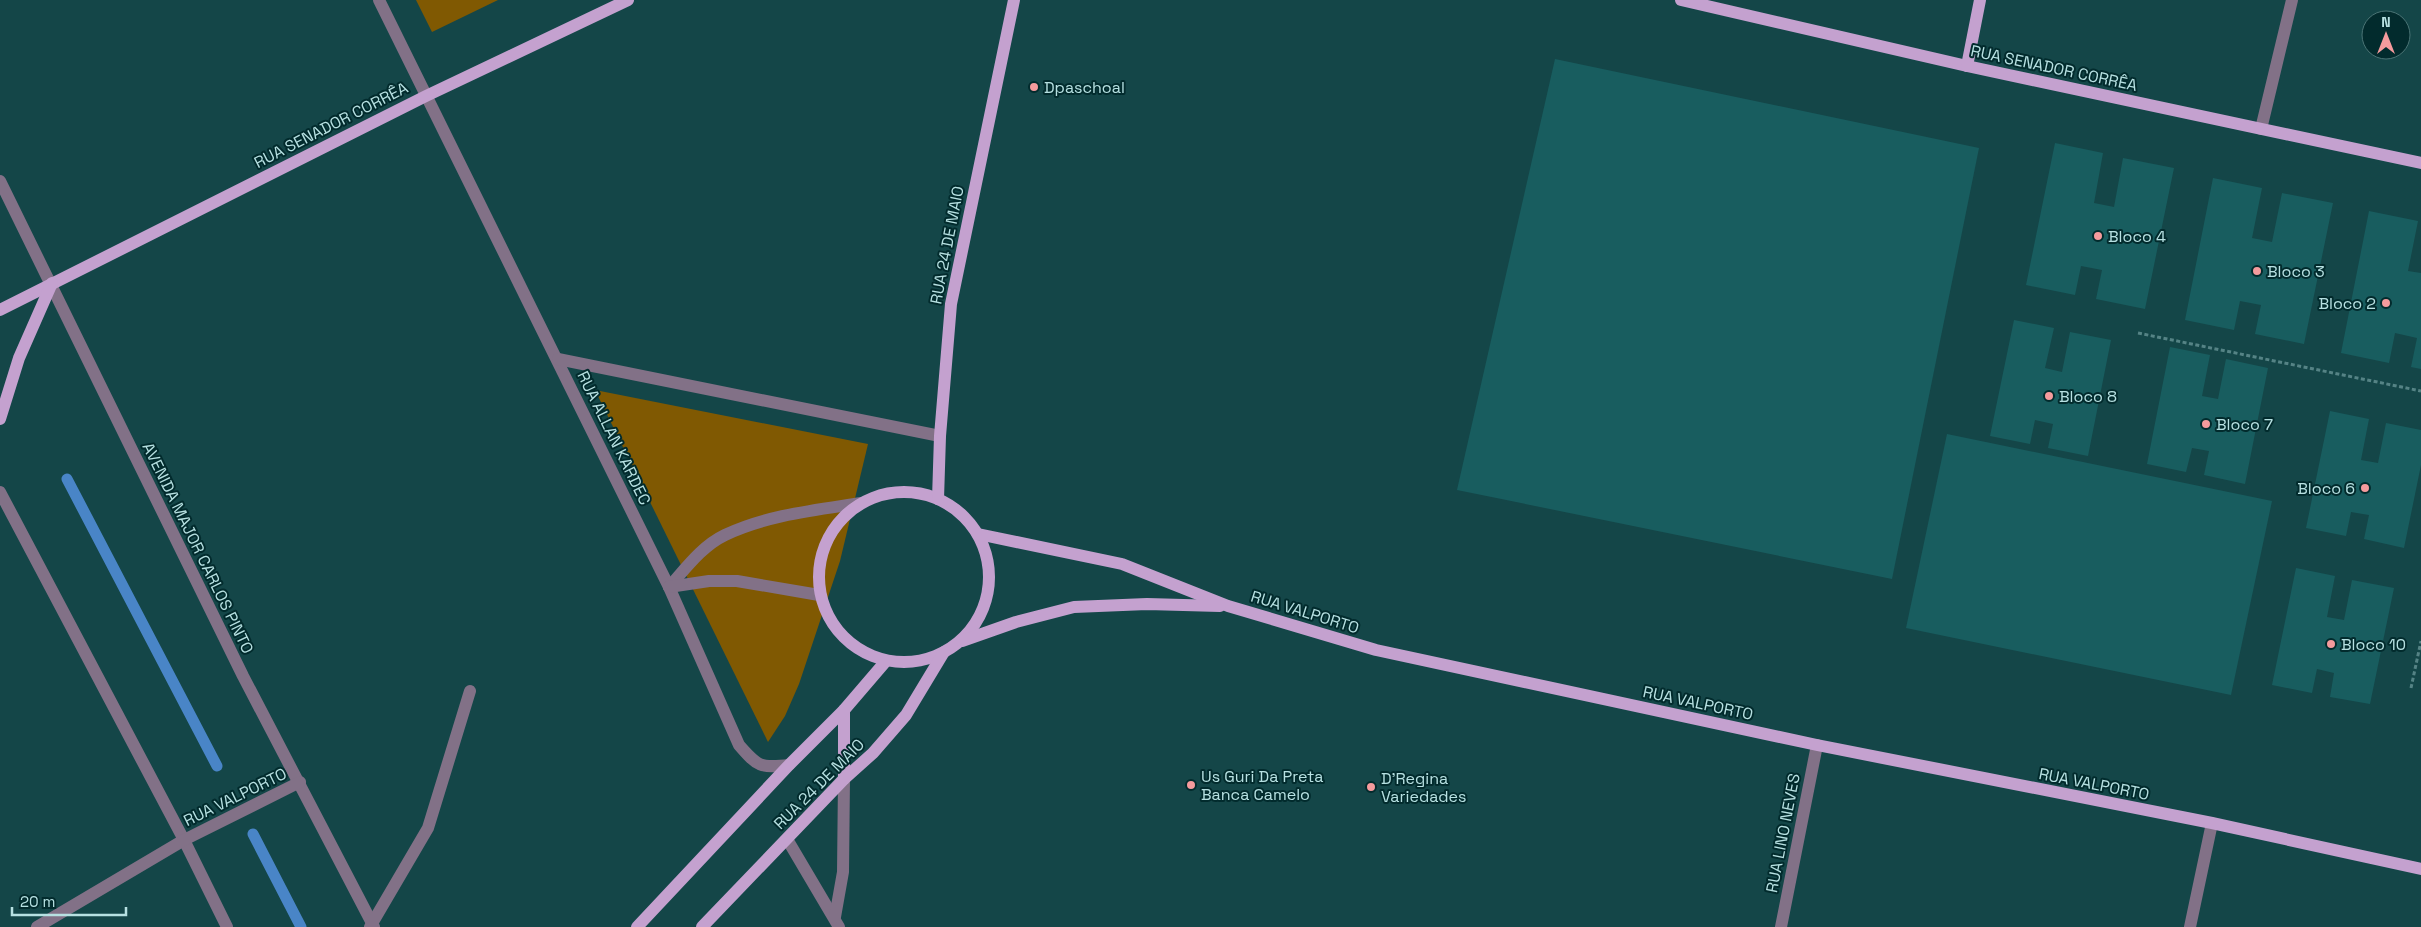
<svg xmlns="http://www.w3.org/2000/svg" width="2421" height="927" font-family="'Space Grotesk',sans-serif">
<rect width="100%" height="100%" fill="#144648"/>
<!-- green -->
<g fill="#805902">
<polygon points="416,0 498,0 432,32"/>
<polygon points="595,390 868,444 840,561 799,684 785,716 768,742"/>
</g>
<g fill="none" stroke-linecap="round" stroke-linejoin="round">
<!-- stream -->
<g stroke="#4985c7" stroke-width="11">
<polyline points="67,479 217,766"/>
<polyline points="253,834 301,927"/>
</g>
</g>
<!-- building -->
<g fill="#185d5f">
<polygon points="1555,59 1979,148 1892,579 1457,490"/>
<polygon points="2055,143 2103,153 2094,203 2114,207 2123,158 2174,168 2145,309 2096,299 2102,270 2081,266 2075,295 2026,285"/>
<polygon points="2213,178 2262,188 2252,238 2272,242 2282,193 2333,203 2304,344 2255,334 2261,305 2240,301 2234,330 2185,320"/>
<polygon points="2369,211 2418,221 2408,271 2421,273 2421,369 2411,367 2417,338 2395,333 2389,363 2341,353"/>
<polygon points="2014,320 2054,328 2045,368 2062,372 2070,332 2111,340 2088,456 2048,448 2053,424 2035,420 2030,444 1990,436"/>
<polygon points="2170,347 2210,355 2202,396 2218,399 2226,359 2268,368 2245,484 2204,475 2209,451 2192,448 2186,472 2147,464"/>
<polygon points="2330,411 2369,419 2361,460 2378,463 2386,423 2421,430 2421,465 2404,548 2364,539 2369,515 2351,512 2346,536 2306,528"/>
<polygon points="1947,434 2272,501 2231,695 1906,628"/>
<polygon points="2296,568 2335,576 2327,617 2344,620 2352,580 2394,588 2370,704 2330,697 2334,673 2317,669 2312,693 2272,685"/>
</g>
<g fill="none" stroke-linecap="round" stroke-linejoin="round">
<!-- path -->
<g stroke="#558385" stroke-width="3" stroke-dasharray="4 2.5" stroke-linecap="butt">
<polyline points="2138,333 2421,391"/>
<polyline points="2411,688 2421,641"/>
</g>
<!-- minor -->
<g stroke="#827187" stroke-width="12">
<path d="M379 0 669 587 739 745C758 767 760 768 789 765"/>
<polyline points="2261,129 2292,0"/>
<polyline points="0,181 243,676 374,927"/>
<polyline points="558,359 940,436"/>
<polyline points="0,492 184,840 227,927"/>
<path d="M669 587C686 568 702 546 725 535 767 515 816 510 861 503"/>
<polyline points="669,587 709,581 737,581 819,595"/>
<polyline points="787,839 839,927"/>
<polyline points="835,917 843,872 844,779"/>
<polyline points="37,927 184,840 300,782"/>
<polyline points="370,927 428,828 470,691"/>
<polyline points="1781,927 1817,745"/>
<polyline points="2190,927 2212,823"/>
</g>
<!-- major -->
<g stroke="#c4a1cf" stroke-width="12">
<polyline points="1681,0 1967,66 2421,163"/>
<polyline points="1967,66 1980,0"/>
<polyline points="0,310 426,96 628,0"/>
<polyline points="0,419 19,358 52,283"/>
<circle cx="904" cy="577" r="85"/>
<polyline points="938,499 940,436 951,304 1014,0"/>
<polyline points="978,534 1122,564 1228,606 1376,650 1817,745 2212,823 2421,869"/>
<polyline points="962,641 1016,622 1074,607 1147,604 1220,606"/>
<polyline points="844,710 844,779"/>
<polyline points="637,927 789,765 844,710 886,661"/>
<polyline points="702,927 844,779 873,753 906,715 944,652"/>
</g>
</g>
<!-- markers -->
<g fill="#f59b9d" stroke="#022b2d" stroke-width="2">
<circle cx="1034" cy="87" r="5"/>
<circle cx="2098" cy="236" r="5"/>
<circle cx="2257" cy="271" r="5"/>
<circle cx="2386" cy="303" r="5"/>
<circle cx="2049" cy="396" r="5"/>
<circle cx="2206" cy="424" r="5"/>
<circle cx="2365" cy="488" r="5"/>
<circle cx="2331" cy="644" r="5"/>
<circle cx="1191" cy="785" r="5"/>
<circle cx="1371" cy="787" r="5"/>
</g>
<g text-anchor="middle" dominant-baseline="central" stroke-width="4" stroke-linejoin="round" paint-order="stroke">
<!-- street labels -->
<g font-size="16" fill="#b7e1e2" stroke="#022b2d">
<text transform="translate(2054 68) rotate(12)">RUA SENADOR CORRÊA</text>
<text transform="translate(331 125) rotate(-27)">RUA SENADOR CORRÊA</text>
<text transform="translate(947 245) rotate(-79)">RUA 24 DE MAIO</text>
<text transform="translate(614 438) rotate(64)">RUA ALLAN KARDEC</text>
<text transform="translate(198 548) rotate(64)">AVENIDA MAJOR CARLOS PINTO</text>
<text transform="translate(1305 612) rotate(17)">RUA VALPORTO</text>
<text transform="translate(1698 703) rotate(12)">RUA VALPORTO</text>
<text transform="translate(819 784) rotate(-45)">RUA 24 DE MAIO</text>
<text transform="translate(2094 784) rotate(11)">RUA VALPORTO</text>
<text transform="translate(235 797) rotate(-26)">RUA VALPORTO</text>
<text transform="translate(1783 833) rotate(-79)">RUA LINO NEVES</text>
</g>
<!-- poi labels -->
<g font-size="16" fill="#b7e1e2" stroke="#022b2d" text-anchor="start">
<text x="1044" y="87">Dpaschoal</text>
<text x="2108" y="236">Bloco 4</text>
<text x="2267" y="271">Bloco 3</text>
<text x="2376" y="303" text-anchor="end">Bloco 2</text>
<text x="2059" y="396">Bloco 8</text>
<text x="2216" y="424">Bloco 7</text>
<text x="2355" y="488" text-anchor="end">Bloco 6</text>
<text x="2341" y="644">Bloco 10</text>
<text x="1201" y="776">Us Guri Da Preta<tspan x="1201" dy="18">Banca Camelo</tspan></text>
<text x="1381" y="778">D'Regina<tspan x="1381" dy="18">Variedades</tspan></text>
</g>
</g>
<!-- north arrow -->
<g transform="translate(2386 35)"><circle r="24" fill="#022b2d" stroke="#4a7475"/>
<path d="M0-4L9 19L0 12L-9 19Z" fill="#f59b9d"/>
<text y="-8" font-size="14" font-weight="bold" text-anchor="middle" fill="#b7e1e2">N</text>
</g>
<!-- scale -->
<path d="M12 907v8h114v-8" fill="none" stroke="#b7e1e2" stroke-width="2.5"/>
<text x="20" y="907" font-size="15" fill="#b7e1e2" stroke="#022b2d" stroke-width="4" paint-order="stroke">20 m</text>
</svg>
